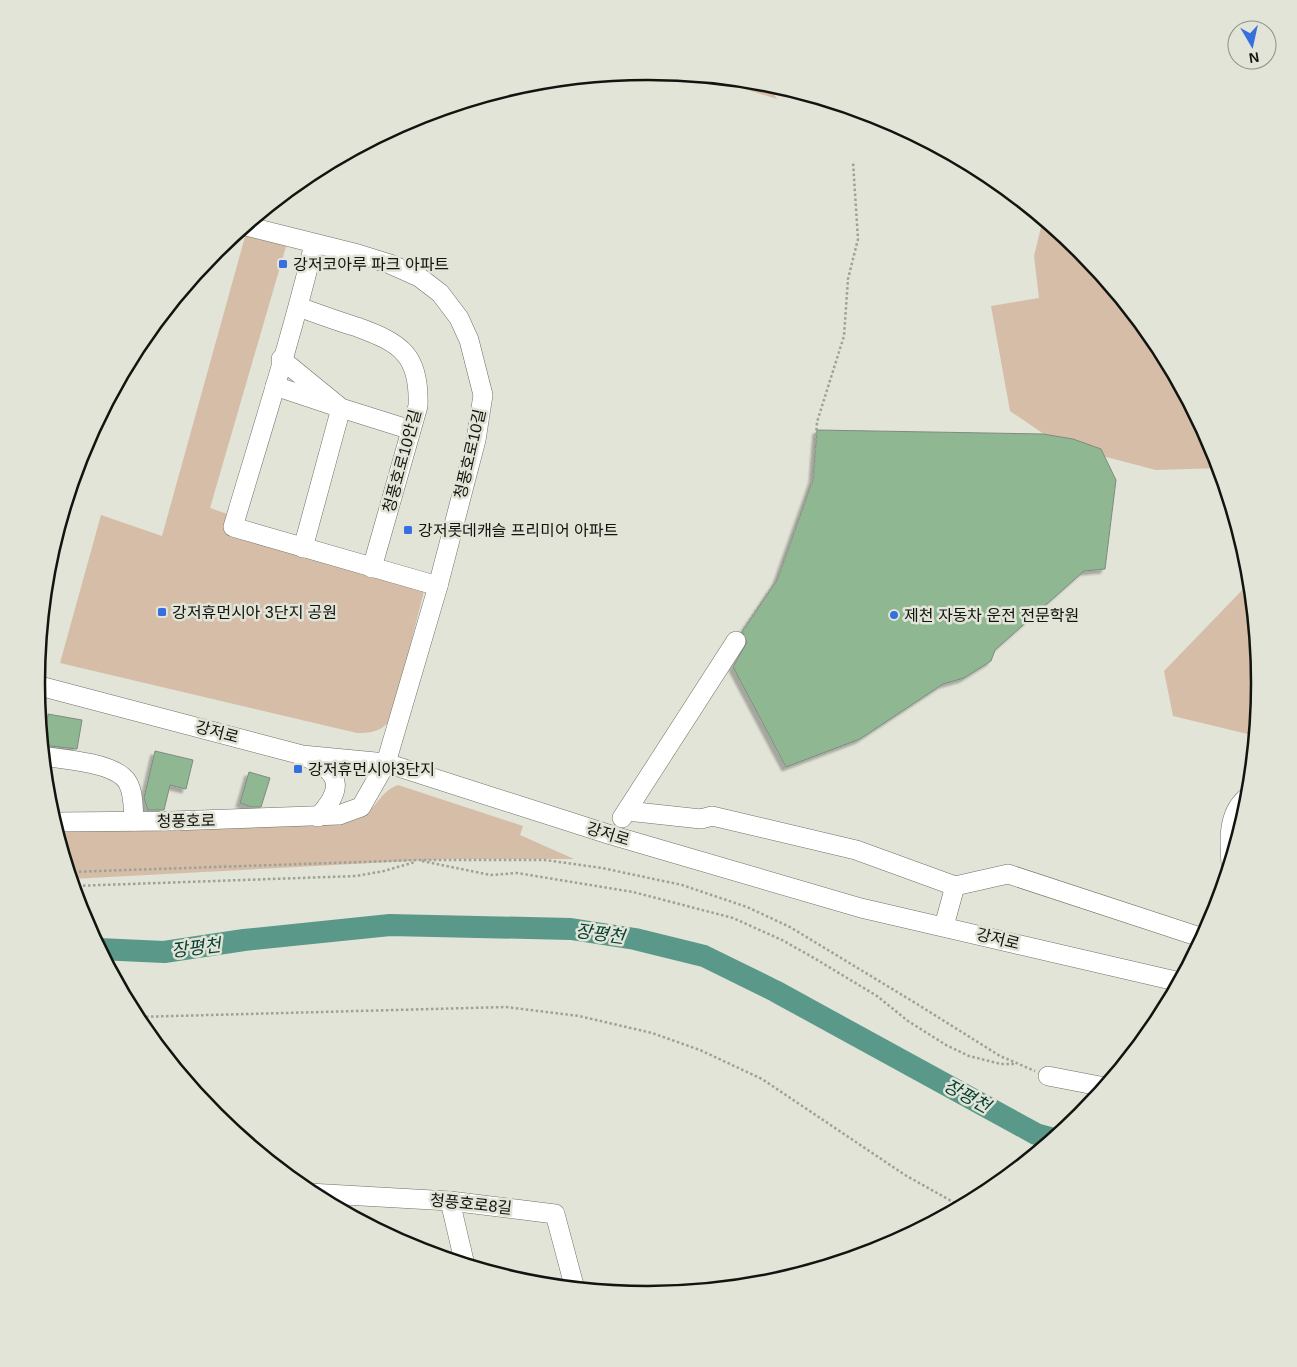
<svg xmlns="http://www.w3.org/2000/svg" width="1297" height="1367" font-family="Helvetica,'Noto Sans KR',sans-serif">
<defs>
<filter id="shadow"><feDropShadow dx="-4" dy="4" stdDeviation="1" flood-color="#0004"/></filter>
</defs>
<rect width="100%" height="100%" fill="#e1e4d7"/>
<!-- green -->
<g fill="#d6bda7">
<polygon points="706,77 767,83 777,99"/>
<polygon points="1043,219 1082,251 1158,344 1214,449 1220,468 1156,470 1060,445 1010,411 991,306 1039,298 1034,256"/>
<path d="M248 226 289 236 210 508 426 583 392 718C382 731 373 733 357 733L60 663 101 515 162 536Z"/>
<polygon points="1251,581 1261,684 1256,736 1173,716 1164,671"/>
<path d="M398 785 523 826 520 835 574 859H447L71 879 56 830 347 822C377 817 375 793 398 785Z"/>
</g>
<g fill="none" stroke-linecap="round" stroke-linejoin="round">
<!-- river -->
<polyline stroke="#5a9889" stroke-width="22" points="99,949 164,952 244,940 390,925 571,929 635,939 704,956 775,991 1036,1134 1054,1139"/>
</g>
<!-- building -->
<g fill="#8eb792" stroke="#808a81" filter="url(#shadow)">
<polygon points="817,430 1043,434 1073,439 1101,449 1116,480 1105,569 1084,571 995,650 991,661 964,678 943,684 860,739 786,767 733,667 747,642 742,632 777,580 813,479"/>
<polygon points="48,714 82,720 77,749 42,745 39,715 48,717"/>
<polygon points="155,751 193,760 186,789 170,785 164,810 148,810 144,798"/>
<polygon points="249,772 270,778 261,807 252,807 240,803"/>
</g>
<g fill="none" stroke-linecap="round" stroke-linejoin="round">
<!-- minor casing -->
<g stroke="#6d7064" stroke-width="20">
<g id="minor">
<path d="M314 244C291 339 261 433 233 527L438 586"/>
<path d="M299 307C318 314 337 321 357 327 401 343 420 355 418 406L372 568"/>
<polyline points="281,359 341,408 411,430"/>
<polyline points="275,386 341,408 303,548"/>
<polyline points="36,685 302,755 386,763 611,835 861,908 1180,982"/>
<path d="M43 756C64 760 117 762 128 783 134 794 133 809 134 821"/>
<path d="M310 759C344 774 341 792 318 817"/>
<polyline points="627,811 701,819 712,816 856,850 955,886 1008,874 1203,938"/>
<polyline points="622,818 736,641"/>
<polyline points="54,822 172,821 339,815 361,807 386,763 438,586 476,440 483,395 469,340 459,318 440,293 419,277 390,264 358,254 246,226"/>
<path d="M1231 864C1229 840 1227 811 1250 795"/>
<polyline points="944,926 955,886"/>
<polyline points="1048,1076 1105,1087"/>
<polyline points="309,1193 450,1201 555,1214 575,1289"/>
<polyline points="450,1201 465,1265"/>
</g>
</g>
<!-- path -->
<g stroke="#9ea196" stroke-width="2.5" stroke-dasharray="2.5 2.5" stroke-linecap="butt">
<polyline points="744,629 777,580 813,479 817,422 844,336 848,279 858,239 853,162"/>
<polyline points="422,861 491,875 517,873 633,892 733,918 782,940 814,958 877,996 908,1021 946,1045 969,1056 1001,1064 1016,1064"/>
<polyline points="69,872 419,860 545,860 602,868 682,885 747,907 790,927 917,1004 1000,1056 1035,1071"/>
<polyline points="73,886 356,876 384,871 415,862"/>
<polyline points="136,1017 506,1007 579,1016 652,1033 700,1050 762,1079 905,1175 962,1207"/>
</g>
<!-- minor -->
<use href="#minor" stroke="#fff" stroke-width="19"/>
</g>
<!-- markers -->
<g fill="#386fdf" stroke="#e1e4d7" stroke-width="2">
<rect x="278" y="259" width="10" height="10" rx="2.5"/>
<rect x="403" y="525" width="10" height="10" rx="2.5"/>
<rect x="157" y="607" width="10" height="10" rx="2.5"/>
<circle cx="894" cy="615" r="5"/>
<rect x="293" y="764" width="10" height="10" rx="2.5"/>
</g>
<g text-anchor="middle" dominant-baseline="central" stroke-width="5" stroke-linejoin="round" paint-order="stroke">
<!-- poi labels -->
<g font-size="16" fill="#12140f" stroke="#e1e4d7" text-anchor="start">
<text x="293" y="264">강저코아루 파크 아파트</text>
<text x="418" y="530">강저롯데캐슬 프리미어 아파트</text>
<text x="172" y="612">강저휴먼시아 3단지 공원</text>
<text x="904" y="615">제천 자동차 운전 전문학원</text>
<text x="308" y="769">강저휴먼시아3단지</text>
</g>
<!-- street labels -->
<g font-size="16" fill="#12140f" stroke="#e1e4d7">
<text transform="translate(470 454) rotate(-77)">청풍호로10길</text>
<text transform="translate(402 461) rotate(-75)">청풍호로10안길</text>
<text transform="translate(217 732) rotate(15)">강저로</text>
<text transform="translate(186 821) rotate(-1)">청풍호로</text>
<text transform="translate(608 834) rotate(17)">강저로</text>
<text transform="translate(998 939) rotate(14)">강저로</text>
<text transform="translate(471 1204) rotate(6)">청풍호로8길</text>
</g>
<!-- water labels -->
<g font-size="18" font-style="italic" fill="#043f34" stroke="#e1e4d7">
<text transform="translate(600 934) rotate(8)">장평천</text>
<text transform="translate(196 948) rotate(-7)">장평천</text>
<text transform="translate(967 1096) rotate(29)">장평천</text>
</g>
</g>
<!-- crop -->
<path d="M0 0H1297V1367H0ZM45 683a603 603 0 1 1 1206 0a603 603 0 1 1-1206 0Z" fill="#e1e4d7" fill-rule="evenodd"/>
<path fill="none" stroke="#12140f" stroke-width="2.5" d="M45 683a603 603 0 1 1 1206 0a603 603 0 1 1-1206 0Z"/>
<!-- north arrow -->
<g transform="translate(1252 45) rotate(171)"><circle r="24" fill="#e1e4d7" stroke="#8e9187"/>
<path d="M0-4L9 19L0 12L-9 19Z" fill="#386fdf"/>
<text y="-8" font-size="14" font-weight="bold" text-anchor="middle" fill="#12140f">N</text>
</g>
</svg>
